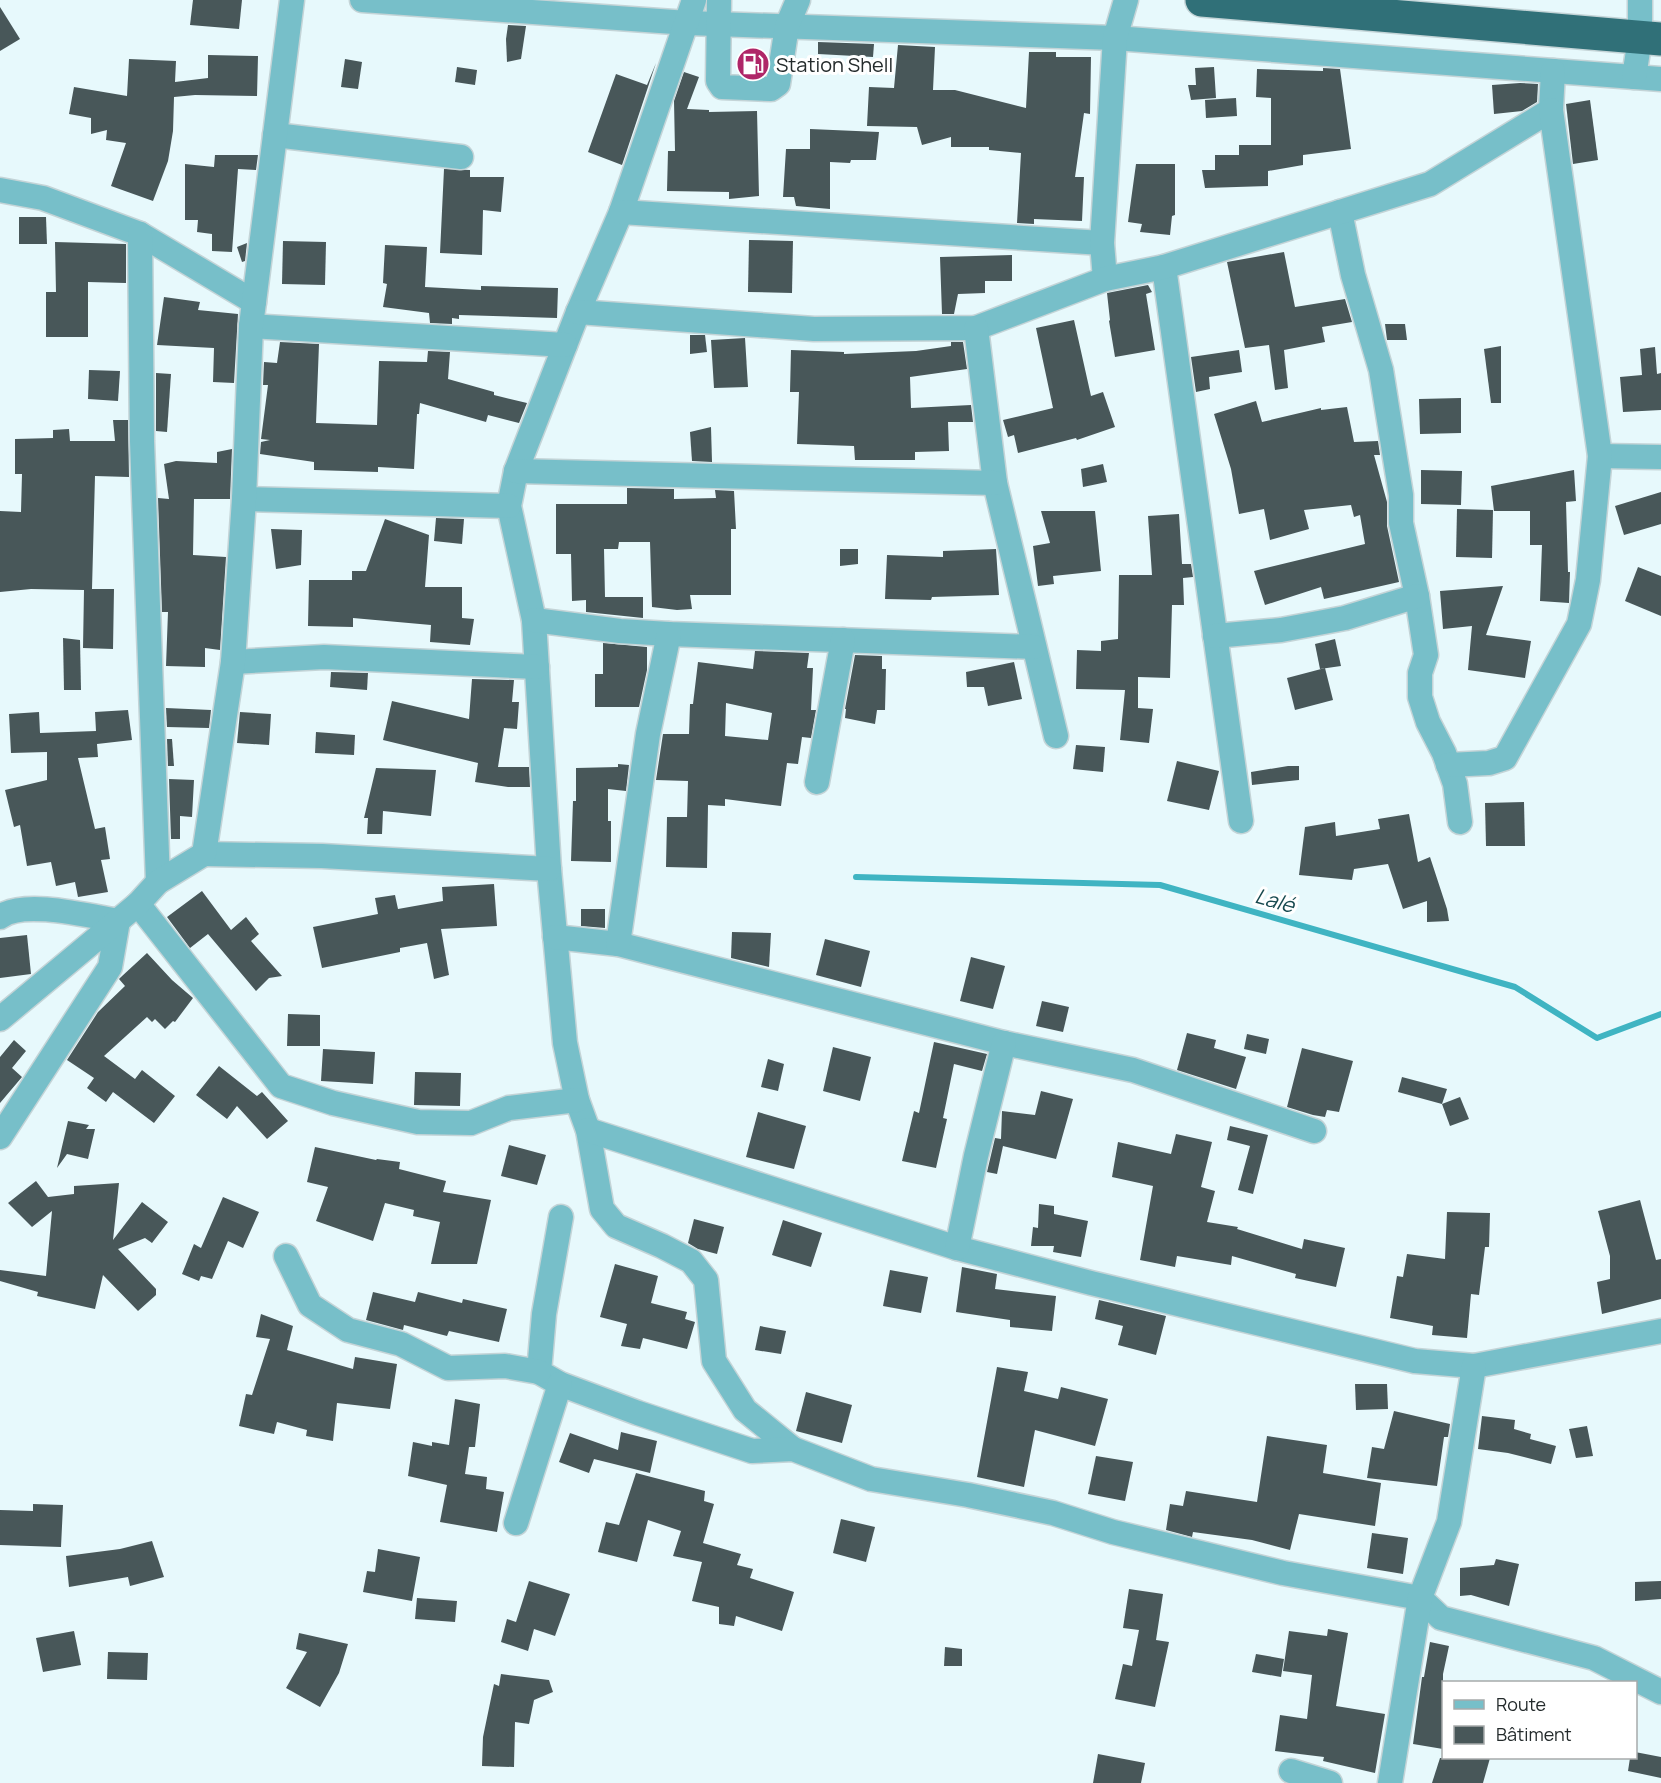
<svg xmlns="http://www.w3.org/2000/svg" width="1661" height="1783" font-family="Manrope,sans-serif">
<rect width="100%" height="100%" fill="#e7f9fc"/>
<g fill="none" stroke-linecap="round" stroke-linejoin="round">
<!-- stream -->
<polyline stroke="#3fb4c2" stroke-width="6" points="856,877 1160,885 1515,987 1597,1038 1661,1014"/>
</g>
<!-- building -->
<g fill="#485759" fill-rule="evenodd">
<polygon points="193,0 242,0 239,29 190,25"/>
<polygon points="0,7 20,39 0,51"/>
<polygon points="508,25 526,26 521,59 507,62 506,39"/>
<polygon points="818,42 874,44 873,57 818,54"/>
<polygon points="898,45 935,47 933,90 955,90 1026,108 1029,52 1056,52 1056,57 1091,57 1090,114 1084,113 1075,177 1084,177 1082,221 1034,219 1034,224 1017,223 1021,153 989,150 989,147 951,147 951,137 922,145 917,127 867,126 869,87 894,88"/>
<polygon points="208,55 258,56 257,96 195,95 174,97 173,131 168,161 153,201 111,186 126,143 106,140 107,130 91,134 91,118 69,114 74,87 127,96 129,59 176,61 175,82 208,78"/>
<polygon points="345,59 362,62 358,89 341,87"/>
<polygon points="656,63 622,165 588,152 616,74 647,85"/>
<polygon points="457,67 477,70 475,85 455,82"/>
<polygon points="1214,67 1216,98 1191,100 1188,85 1196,85 1195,68"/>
<polygon points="1323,68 1340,69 1351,149 1303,155 1303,165 1268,171 1268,186 1205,188 1202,170 1215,170 1215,155 1239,155 1239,145 1271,145 1271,98 1256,97 1257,69 1323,71"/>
<polygon points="684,72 699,77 687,109 709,110 709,112 757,111 759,196 729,199 729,192 667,191 668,151 675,151 674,101"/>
<polygon points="1520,83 1538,84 1537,102 1522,111 1494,114 1492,85"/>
<polygon points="1236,98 1237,116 1206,118 1205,100"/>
<polygon points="1590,100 1598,160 1573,164 1566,104"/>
<polygon points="810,129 879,132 876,160 851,160 850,163 830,162 830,209 796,206 794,197 783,197 786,149 810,149"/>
<polygon points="215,155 258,155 256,170 238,169 232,252 212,251 212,234 197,232 198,220 185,220 185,164 214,167"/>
<polygon points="1136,164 1175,164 1175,215 1172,216 1170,235 1140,232 1142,224 1128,222"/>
<polygon points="444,169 470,170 470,177 504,177 501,212 483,210 482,255 440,253"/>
<polygon points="19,217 46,217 47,244 19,244"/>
<polygon points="749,240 793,241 792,293 748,292"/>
<polygon points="283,241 326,242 325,285 282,284"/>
<polygon points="55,242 126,244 126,283 88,282 88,337 46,337 46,292 56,292"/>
<polygon points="247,243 245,261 242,262 237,247"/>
<polygon points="385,245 427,247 425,287 481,290 481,286 558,288 557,318 459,315 459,319 452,318 452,324 430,323 429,313 383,307 387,284 383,283"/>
<polygon points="1284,252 1295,307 1345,299 1352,322 1322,327 1325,342 1284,350 1288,388 1275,390 1269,345 1245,348 1227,262"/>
<polygon points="1012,255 1012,281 985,281 985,293 958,294 954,314 942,314 940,257"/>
<polygon points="1148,285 1152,292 1146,294 1155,350 1115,357 1109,321 1110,320 1107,293"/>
<polygon points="164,297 200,302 198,310 238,314 234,383 213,382 214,348 157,345"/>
<polygon points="1074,320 1091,396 1103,392 1115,427 1077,440 1076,438 1018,453 1014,435 1008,437 1003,420 1053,408 1036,328"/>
<polygon points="1385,324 1405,324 1407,340 1387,340"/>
<polygon points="690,335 705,335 707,352 690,354"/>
<polygon points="745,338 748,387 714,388 711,340"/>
<polygon points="280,342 319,344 316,423 377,425 379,361 427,362 428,351 450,352 448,379 494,392 494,395 527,403 519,423 488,415 486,422 420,403 419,414 417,414 414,469 378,467 378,472 314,470 314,462 260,454 261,442 270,440 261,439 268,385 263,385 264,362 277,363"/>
<polygon points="951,342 963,342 967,369 910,377 911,408 971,405 973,422 948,422 949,451 915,452 915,460 855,460 854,446 797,444 799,392 790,392 791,350 844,352 844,354 916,351 951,346"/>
<polygon points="1501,346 1501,403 1491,403 1484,349"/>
<polygon points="1655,347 1657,374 1661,373 1661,410 1623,412 1620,377 1642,375 1640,349"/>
<polygon points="1239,350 1242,372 1209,377 1210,389 1196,392 1191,357"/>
<polygon points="89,370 120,371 118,401 88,399"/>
<polygon points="156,373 171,374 167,432 156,431"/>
<polygon points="1461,398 1461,433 1420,434 1419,399"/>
<polygon points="1256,401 1262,422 1321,408 1321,410 1347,407 1354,442 1378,441 1380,455 1374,455 1387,502 1387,526 1399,582 1324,599 1321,587 1265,605 1254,571 1365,544 1360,515 1354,517 1351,505 1304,510 1309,529 1270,540 1264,509 1239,514 1231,469 1214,414"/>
<polygon points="113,420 128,420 129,477 95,476 92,589 114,589 113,649 83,648 84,590 31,589 0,592 0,511 21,512 22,474 15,474 15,439 53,438 53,430 69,429 70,441 115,441"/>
<polygon points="711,427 712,462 692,461 690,432"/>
<polygon points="232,449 230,499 194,499 193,555 226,557 220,650 205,648 205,667 166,666 168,612 162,612 158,498 169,499 164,464 176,461 217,463 217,452"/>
<polygon points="1103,464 1107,482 1083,487 1081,469"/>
<polygon points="1421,470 1462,471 1461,505 1421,504"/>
<polygon points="1574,470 1576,501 1566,502 1568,572 1570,572 1569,603 1540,601 1542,545 1530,545 1530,511 1494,511 1491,486"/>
<polygon points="627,488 674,489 674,499 716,498 715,490 734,491 736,529 731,529 731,595 690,595 692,609 677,610 652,607 650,542 619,542 618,549 604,549 605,597 643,597 643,618 586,612 586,600 572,601 571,554 556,554 556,504 627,504"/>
<polygon points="1661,492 1661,524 1624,535 1615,506"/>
<polygon points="1457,509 1493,510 1492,558 1456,557"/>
<polygon points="1041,511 1095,511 1101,571 1053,576 1054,584 1038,586 1033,546 1050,543"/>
<polygon points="1179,514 1182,564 1191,564 1193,577 1183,578 1184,605 1172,605 1170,678 1138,677 1138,708 1153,709 1149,743 1120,740 1125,690 1076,689 1077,650 1101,651 1101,641 1118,639 1119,575 1152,575 1148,516"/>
<polygon points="436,518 464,519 462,544 434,541"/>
<polygon points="385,519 429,535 425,587 462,587 462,618 474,619 470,645 430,642 431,625 353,618 353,627 308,626 309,580 352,580 352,571 366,571"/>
<polygon points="271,529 302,530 301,565 276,569"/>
<polygon points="840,549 858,549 858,564 840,566"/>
<polygon points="996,549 999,595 932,597 931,600 885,599 887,555 943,557 943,551"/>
<polygon points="1638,567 1661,576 1661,616 1625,601"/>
<polygon points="1503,586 1486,635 1531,641 1525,678 1468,670 1472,626 1443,629 1440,591"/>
<polygon points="63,638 80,640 81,690 64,690"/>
<polygon points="1335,639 1341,666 1320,669 1315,644"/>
<polygon points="603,643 647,647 647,670 639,707 595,707 595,674 603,674"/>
<path d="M755 651 809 653 807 668H813L811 710H816L811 738 802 737 798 764 787 763 781 806 725 799V806L708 805 707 868 666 867 667 817H687L688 781 656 780 663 734H689L690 704H693L698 662 753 669ZM726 703 772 713 768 740 725 736Z"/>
<polygon points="855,655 882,656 882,669 886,669 885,710 877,710 875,724 845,718 846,709 845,709"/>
<polygon points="1014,662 1022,699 988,706 984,687 967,687 966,672"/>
<polygon points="1325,668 1333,700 1295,710 1287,678"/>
<polygon points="331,672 368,673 367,690 330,687"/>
<polygon points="472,679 514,680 512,702 519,702 517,729 504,728 498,767 529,767 530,787 508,787 475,782 478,763 383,740 392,701 469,719"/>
<polygon points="166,708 211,710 209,728 167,727"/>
<polygon points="128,710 132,740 97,744 98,757 78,758 95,829 105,827 110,859 101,860 108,892 78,897 75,882 56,886 51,862 27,866 20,825 14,827 5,790 47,780 47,752 11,753 9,714 39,712 40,733 96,731 95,712"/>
<polygon points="240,712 271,714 269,745 237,743"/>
<polygon points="316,732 355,735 354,755 315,753"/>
<polygon points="167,739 172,739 174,766 168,766"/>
<polygon points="1076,745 1105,747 1103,772 1073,769"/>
<polygon points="1177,761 1219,771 1209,810 1167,801"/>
<polygon points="618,764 629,765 626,791 608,789 608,821 611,821 611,862 571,861 573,801 576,801 576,768 618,767"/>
<polygon points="1288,766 1299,766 1299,780 1252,785 1251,772"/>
<polygon points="376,768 436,770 431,816 383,811 382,834 367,834 368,818 364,818"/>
<polygon points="169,779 194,780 192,817 180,816 180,839 171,839"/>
<polygon points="1524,802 1525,846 1486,846 1485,803"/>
<polygon points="1409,814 1418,862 1430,857 1447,909 1449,921 1427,922 1427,901 1403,909 1388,864 1354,869 1352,880 1299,875 1305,827 1335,822 1336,836 1380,829 1378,819"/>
<polygon points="494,884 497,926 441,929 449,975 434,979 427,943 400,948 400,952 322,968 313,927 378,914 375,898 395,895 398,909 443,901 442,887"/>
<polygon points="202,891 231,930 246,917 259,934 251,941 282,976 269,978 256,991 208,934 190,948 167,917"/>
<polygon points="581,909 605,909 605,928 581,926"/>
<polygon points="732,932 771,933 769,967 731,958"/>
<polygon points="27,935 31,974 0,978 0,938"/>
<polygon points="825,939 870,951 861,987 816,975"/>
<polygon points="147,953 172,980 193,998 175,1022 173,1021 165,1029 155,1019 152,1022 147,1017 104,1056 135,1079 142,1070 175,1096 154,1123 113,1092 106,1102 87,1088 94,1078 67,1060 98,1012 125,986 119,979 121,977"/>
<polygon points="971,957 1005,966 993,1009 960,1001"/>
<polygon points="1042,1001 1069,1007 1063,1032 1036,1026"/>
<polygon points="288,1014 320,1015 320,1046 287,1046"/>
<polygon points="1187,1033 1216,1040 1214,1048 1246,1057 1236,1089 1177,1070"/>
<polygon points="1247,1034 1269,1039 1266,1054 1244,1049"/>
<polygon points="14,1040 26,1051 12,1068 22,1077 0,1103 0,1057"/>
<polygon points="934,1042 987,1054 982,1071 954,1064 943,1118 947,1119 936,1168 902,1161 914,1111 919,1113"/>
<polygon points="833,1047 871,1057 860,1101 823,1091"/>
<polygon points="1302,1048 1353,1061 1339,1112 1327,1110 1325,1117 1313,1115 1287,1107"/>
<polygon points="323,1049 375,1052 373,1084 321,1081"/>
<polygon points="768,1059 784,1064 778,1091 761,1087"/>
<polygon points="219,1066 257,1096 262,1092 288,1121 267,1139 237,1106 227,1119 196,1095"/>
<polygon points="415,1072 461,1073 460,1106 414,1105"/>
<polygon points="1402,1077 1447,1089 1442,1104 1398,1092"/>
<polygon points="1041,1091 1073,1099 1056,1159 1003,1146 997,1174 987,1172 995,1138 1001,1139 1002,1111 1035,1115"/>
<polygon points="1460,1097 1469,1119 1450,1126 1442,1104"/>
<polygon points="758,1112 806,1126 794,1169 746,1157"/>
<polygon points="68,1121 89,1125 86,1129 95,1129 88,1159 67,1154 57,1168"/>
<polygon points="1230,1126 1268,1135 1253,1194 1238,1190 1250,1146 1227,1140"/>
<polygon points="1176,1134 1212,1142 1201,1187 1215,1191 1207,1222 1238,1227 1237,1229 1302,1249 1304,1239 1345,1248 1336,1287 1295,1278 1296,1274 1232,1256 1231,1265 1177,1256 1175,1267 1140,1260 1153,1186 1112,1177 1118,1142 1171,1154"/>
<polygon points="509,1145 546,1155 537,1185 501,1176"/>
<polygon points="315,1147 376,1160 377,1159 400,1162 399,1169 446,1181 443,1192 491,1200 477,1264 431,1264 440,1222 413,1216 414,1210 385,1203 373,1241 316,1221 328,1187 307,1182"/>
<polygon points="36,1181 48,1197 74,1194 74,1186 119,1183 113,1240 142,1202 168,1222 152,1243 145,1238 118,1249 156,1289 156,1295 138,1311 103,1275 95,1309 37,1296 38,1292 0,1281 0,1270 46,1276 52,1211 32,1227 8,1203"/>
<polygon points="223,1197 259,1212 243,1248 228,1241 212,1279 201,1276 199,1281 182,1274 194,1244 201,1248"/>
<polygon points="1640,1200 1656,1260 1661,1259 1661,1299 1602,1314 1597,1282 1610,1279 1610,1256 1598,1211"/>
<polygon points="1039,1204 1054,1206 1054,1214 1088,1221 1081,1257 1053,1252 1054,1246 1031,1246 1033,1227 1038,1228"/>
<polygon points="1447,1212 1490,1213 1489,1247 1485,1247 1479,1295 1471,1294 1467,1338 1432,1335 1433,1326 1390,1318 1397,1276 1403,1277 1407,1254 1445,1259"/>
<polygon points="694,1219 724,1227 717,1254 698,1249 688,1243"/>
<polygon points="783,1220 822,1233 811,1267 772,1255"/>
<polygon points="615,1264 658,1276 651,1303 687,1312 685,1319 695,1322 687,1349 643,1338 640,1349 621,1346 627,1324 600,1317"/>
<polygon points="962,1267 997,1274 995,1289 1056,1296 1052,1331 1010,1327 1010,1320 956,1312"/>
<polygon points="890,1270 928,1277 921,1313 883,1306"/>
<polygon points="373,1292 415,1302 418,1292 462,1303 463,1299 507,1309 499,1342 449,1331 447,1336 404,1325 403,1330 366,1320"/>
<polygon points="1099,1300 1166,1316 1156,1355 1118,1345 1123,1326 1095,1319"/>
<polygon points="261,1314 293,1326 287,1350 353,1369 355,1357 397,1364 390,1409 337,1403 333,1441 306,1436 307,1430 277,1422 274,1434 239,1426 246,1394 252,1395 270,1339 256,1337"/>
<polygon points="760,1326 786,1331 781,1354 755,1350"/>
<polygon points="997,1367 1028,1372 1024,1391 1058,1399 1061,1387 1108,1399 1095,1446 1035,1430 1024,1487 977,1477"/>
<polygon points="1355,1384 1387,1384 1388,1409 1356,1410"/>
<polygon points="806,1392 852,1405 842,1443 796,1431"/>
<polygon points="455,1399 480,1404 475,1447 469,1447 465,1474 487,1477 486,1489 504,1492 497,1532 440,1522 447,1485 408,1476 413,1442 432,1446 432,1442 449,1445"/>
<polygon points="1394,1411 1450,1424 1448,1437 1444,1437 1437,1486 1367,1478 1372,1447 1384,1449"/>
<polygon points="1482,1416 1515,1420 1514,1429 1531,1434 1530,1439 1556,1446 1551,1464 1508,1453 1478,1449"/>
<polygon points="1587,1426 1593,1456 1576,1458 1569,1429"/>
<polygon points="621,1432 657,1441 650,1473 594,1459 589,1473 559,1462 570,1433 618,1450"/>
<polygon points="1267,1436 1327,1445 1323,1473 1381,1483 1375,1526 1299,1514 1290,1550 1252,1540 1193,1532 1192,1537 1166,1530 1170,1504 1183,1506 1186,1491 1257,1502"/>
<polygon points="1096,1456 1133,1462 1125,1501 1088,1494"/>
<polygon points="636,1473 705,1491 704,1501 714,1504 703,1543 741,1554 737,1565 753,1569 750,1578 794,1592 782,1631 736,1616 734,1626 719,1624 719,1607 692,1601 702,1562 673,1556 681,1531 648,1520 637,1562 598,1552 606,1522 619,1525"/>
<polygon points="33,1504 63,1505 61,1547 0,1545 0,1510 33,1511"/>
<polygon points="841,1519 875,1527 866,1562 833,1553"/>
<polygon points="1372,1533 1408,1538 1403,1574 1367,1568"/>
<polygon points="152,1541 164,1577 130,1586 128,1577 69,1587 66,1556 120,1549"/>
<polygon points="378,1549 420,1557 412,1601 363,1592 367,1571 375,1572"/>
<polygon points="1496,1559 1519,1564 1509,1606 1471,1595 1460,1596 1460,1568 1494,1565"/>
<polygon points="529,1581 570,1594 555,1636 534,1629 528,1651 501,1642 507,1619 516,1622"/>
<polygon points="1661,1581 1661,1599 1635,1601 1635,1582"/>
<polygon points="1129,1589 1163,1594 1156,1640 1169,1642 1155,1707 1115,1699 1123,1664 1132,1666 1139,1630 1123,1628"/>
<polygon points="417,1598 457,1601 455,1622 415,1619"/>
<polygon points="1328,1629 1348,1633 1336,1706 1385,1714 1375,1773 1323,1761 1324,1757 1275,1751 1280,1715 1307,1719 1312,1675 1283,1671 1289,1631 1327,1636"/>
<polygon points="74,1631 81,1665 43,1672 36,1638"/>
<polygon points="299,1633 348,1644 339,1673 320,1707 286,1688 307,1652 296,1649"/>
<polygon points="1430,1642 1449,1646 1443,1674 1443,1749 1413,1744 1422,1677 1424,1677"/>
<polygon points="945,1647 962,1649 962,1666 944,1666"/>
<polygon points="108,1652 148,1653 147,1680 107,1679"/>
<polygon points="1256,1654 1284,1659 1281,1677 1252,1672"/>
<polygon points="501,1674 549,1680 553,1692 534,1700 529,1724 515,1722 514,1767 482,1766 483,1737 494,1684 499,1686"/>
<polygon points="1635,1752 1661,1757 1661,1778 1628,1771 1630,1758 1635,1758"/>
<polygon points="1098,1754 1145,1763 1141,1783 1093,1783"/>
<polygon points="1440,1758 1490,1758 1483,1783 1432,1783"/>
</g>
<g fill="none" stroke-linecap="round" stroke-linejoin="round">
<!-- minor casing -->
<g stroke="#c4d4d7" stroke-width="27">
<g id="minor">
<polyline points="362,0 688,23 1115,38 1661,79"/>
<polyline points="694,0 621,212 578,312 516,471 509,506 534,620 549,869 565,1043 577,1100 588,1130 602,1209 616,1226 662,1246 691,1261 706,1280 714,1361 745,1410 793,1449"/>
<polyline points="719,0 718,81 722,87 771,89 778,84 787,26 798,0"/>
<polyline points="1634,77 1640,38 1640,0"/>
<polyline points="275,135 461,157"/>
<polyline points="0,190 43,198 140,234 254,302"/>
<polyline points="621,212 1102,243"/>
<polyline points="1340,212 1353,275 1381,370 1401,495 1401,523 1417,596 1426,655 1420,673 1420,697 1428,722 1444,753 1455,784 1460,822"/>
<polyline points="140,234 142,441 158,882"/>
<polyline points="1164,267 1241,821"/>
<polyline points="1105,279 1102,243 1115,38 1126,0"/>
<polyline points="578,312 814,329 976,328 1105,279 1164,267 1430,184 1551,110 1553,71"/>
<polyline points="251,326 565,345"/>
<polyline points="976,328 995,483 1056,736"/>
<polyline points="1600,456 1661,457"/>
<polyline points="516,471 995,483"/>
<polyline points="244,499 509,506"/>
<polyline points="534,620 620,631 669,634 1034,647"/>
<polyline points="1215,636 1281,630 1345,618 1417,596"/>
<polyline points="233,662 324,657 537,667"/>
<polyline points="1448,765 1489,763 1505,758 1579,624 1588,580 1600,456 1551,110"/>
<polyline points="817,782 843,640"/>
<polyline points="204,854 322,856 549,869"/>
<polyline points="138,904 281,1086 333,1103 418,1122 471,1123 509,1108 577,1100"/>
<path d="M0 917C23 899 89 916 118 921L110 967 0 1137"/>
<polyline points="555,937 618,944 1004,1043 1133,1070 1314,1131"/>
<polyline points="618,944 648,734 669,634"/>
<polyline points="0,1019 138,904 158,882 204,854 233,662 244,499 251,326 292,0"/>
<polyline points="588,1130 957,1248 1091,1283 1415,1361 1474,1366 1661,1331"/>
<polyline points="561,1217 544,1314 539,1372 560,1384 638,1413 752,1451 793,1449 871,1479 968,1495 1053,1513 1113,1532 1283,1573 1420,1598 1441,1618 1594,1658 1661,1692"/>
<polyline points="957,1248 976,1156 1004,1043"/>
<polyline points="286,1256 310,1305 348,1330 401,1344 448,1368 505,1366 539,1372"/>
<polyline points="516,1523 560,1384"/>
<polyline points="1291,1771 1330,1783"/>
<polyline points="1390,1783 1420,1598 1449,1522 1474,1366"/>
</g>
</g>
<!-- highway casing -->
<g stroke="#c4d4d7" stroke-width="36">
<polyline id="highway" points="1202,0 1661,39"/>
</g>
<!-- minor -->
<use href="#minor" stroke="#77bfc9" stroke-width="24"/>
<!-- highway -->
<use href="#highway" stroke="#307078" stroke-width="33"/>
</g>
<!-- icons -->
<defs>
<g id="fuel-disc" transform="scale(1.725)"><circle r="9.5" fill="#af2668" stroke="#fff"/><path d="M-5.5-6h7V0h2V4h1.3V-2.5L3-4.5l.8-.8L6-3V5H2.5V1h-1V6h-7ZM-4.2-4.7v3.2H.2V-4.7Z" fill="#fff"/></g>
</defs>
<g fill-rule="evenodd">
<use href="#fuel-disc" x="753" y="64"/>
</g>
<g text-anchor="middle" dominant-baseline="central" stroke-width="6" stroke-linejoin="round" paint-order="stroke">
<!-- poi labels -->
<g font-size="20" fill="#242b2c" stroke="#fff" text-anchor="start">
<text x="776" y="64">Station Shell</text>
</g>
<!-- water labels -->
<g font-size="21" font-style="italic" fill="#184a50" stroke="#fff">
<text transform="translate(1275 900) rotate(16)">Lalé</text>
</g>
</g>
<!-- legend -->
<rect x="1442" y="1681" width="195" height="78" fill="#ffffff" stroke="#a7aaab" stroke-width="1.5"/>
<rect x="1454" y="1700" width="30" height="9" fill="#77bfc9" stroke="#a7aaab" stroke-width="1.5"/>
<text x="1496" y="1711" font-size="18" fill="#242b2c">Route</text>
<rect x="1454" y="1726" width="30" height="18" fill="#485759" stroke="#a7aaab" stroke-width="1.5"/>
<text x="1496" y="1741" font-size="18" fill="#242b2c">Bâtiment</text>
</svg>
